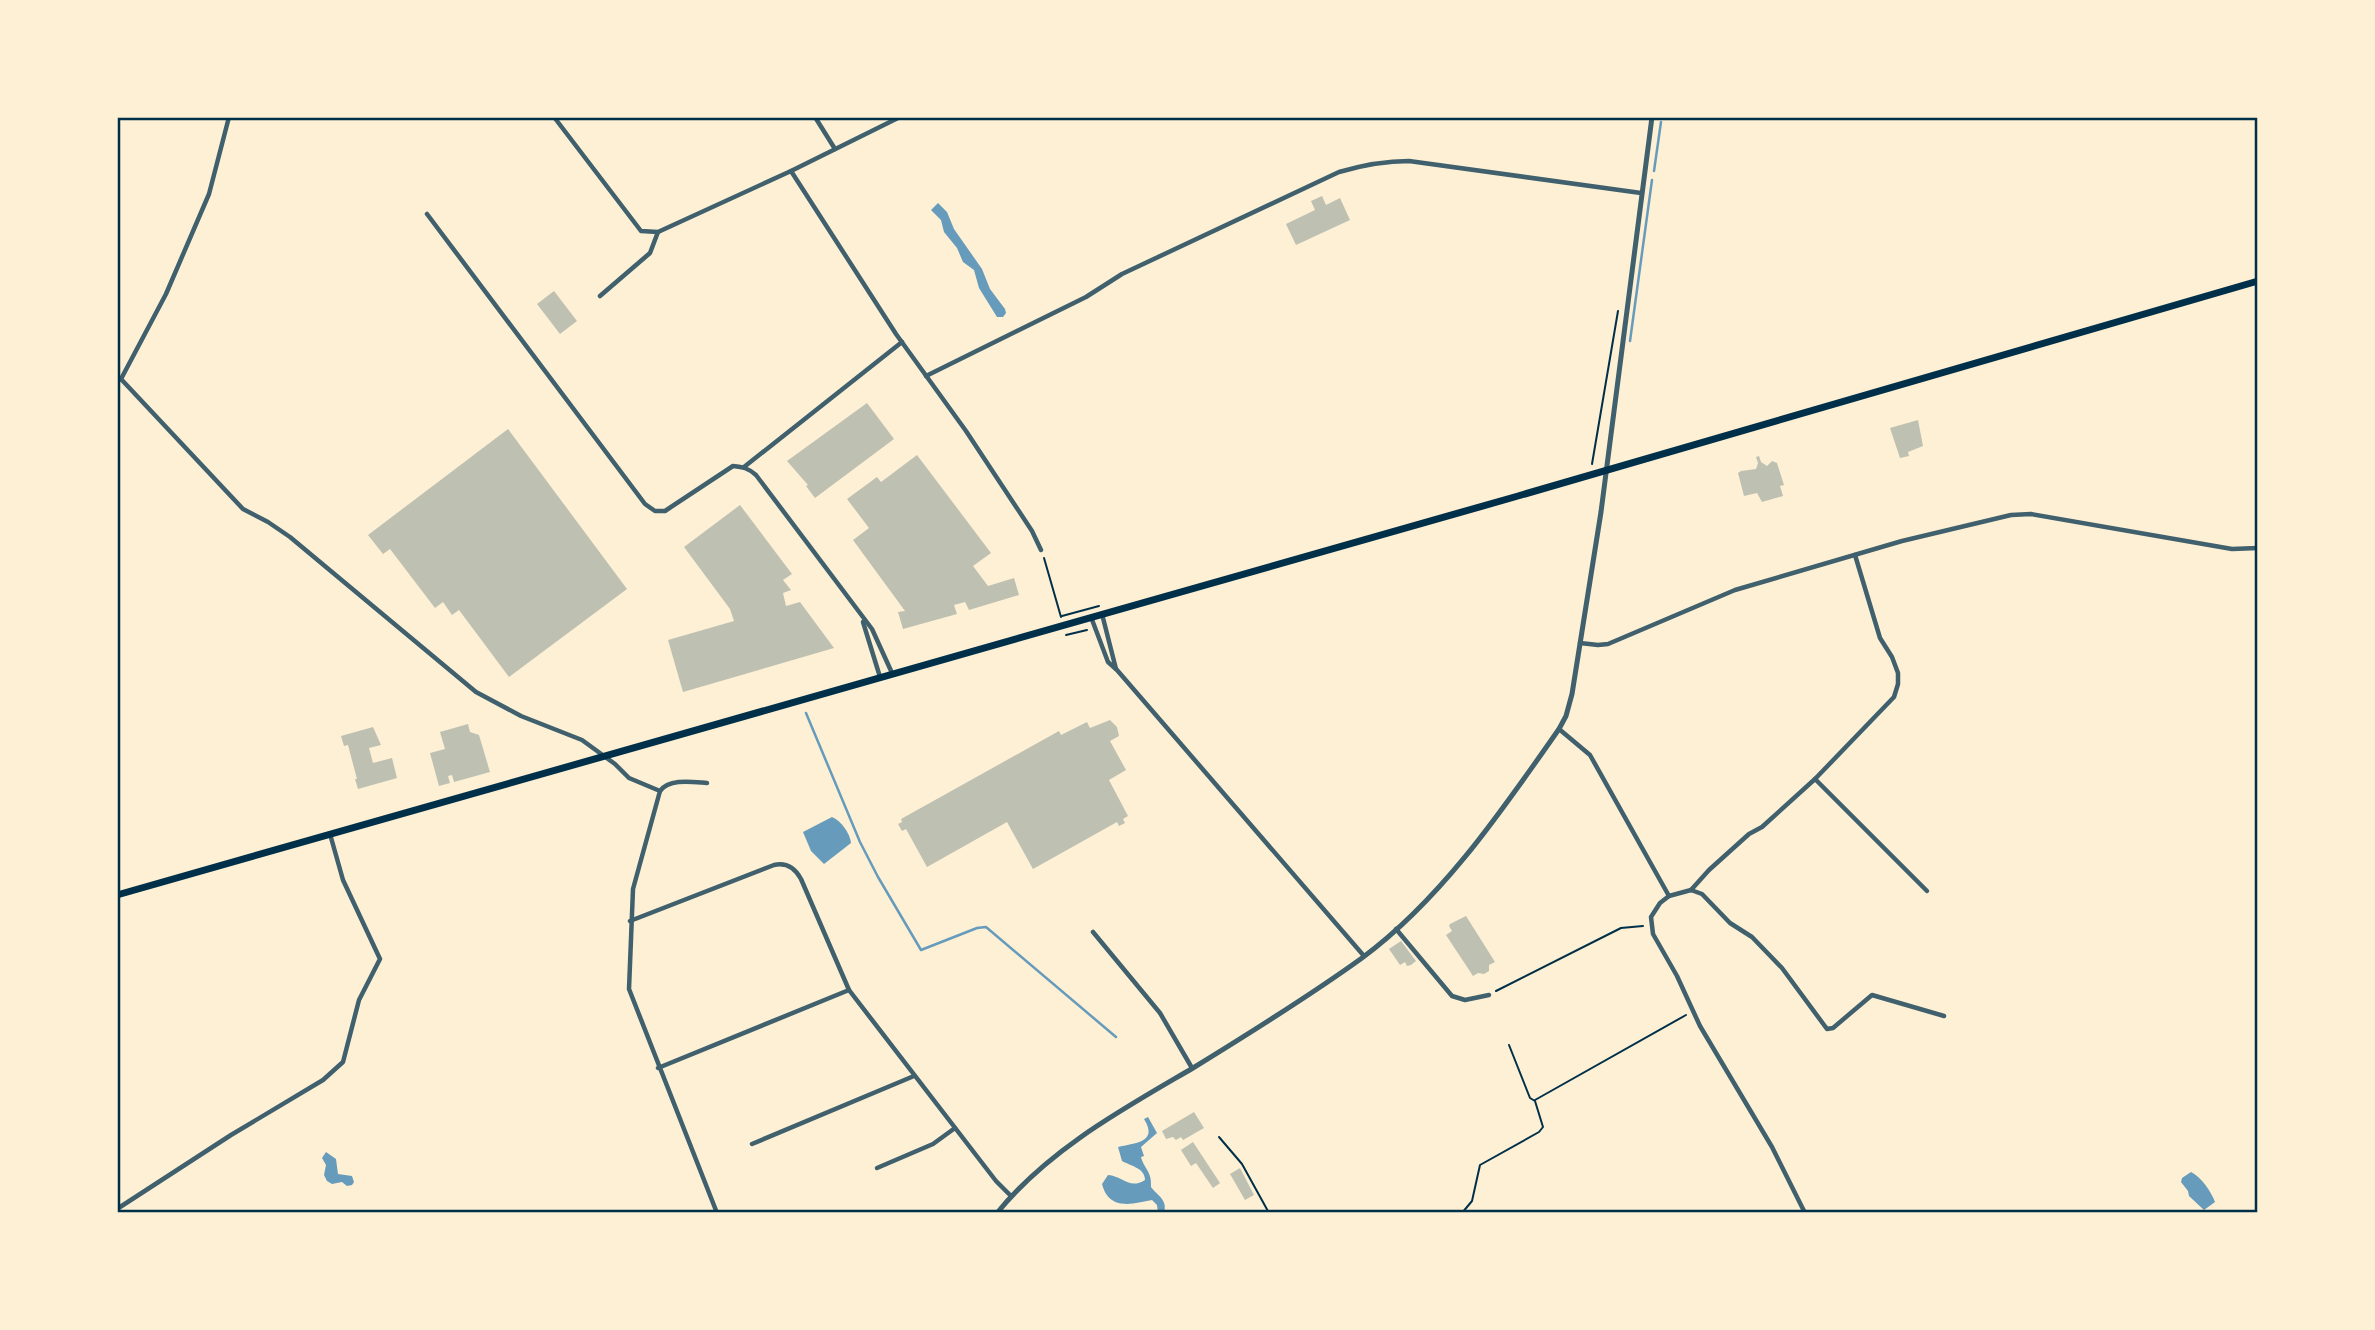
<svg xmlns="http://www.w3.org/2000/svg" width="2375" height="1330" font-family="Figtree,sans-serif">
<rect width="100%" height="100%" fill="#fdf0d5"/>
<!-- water -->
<g fill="#669bbc">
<polygon points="938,203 947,212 954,229 982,269 990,289 1005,309 1006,313 1003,317 997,317 979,288 974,270 963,262 957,248 944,232 941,220 931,210"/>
<path d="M832 817C841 821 850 833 851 843L824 864 811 851 803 832Z"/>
<path d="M1148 1117 1157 1133 1141 1147 1144 1156 1141 1157C1144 1169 1152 1171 1151 1187 1158 1196 1168 1200 1164 1213H1158L1157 1205 1152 1200C1132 1204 1109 1211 1102 1184L1108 1175C1123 1176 1129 1190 1145 1180 1145 1168 1131 1166 1122 1161L1118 1147C1134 1143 1159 1143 1144 1119Z"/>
<polygon points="326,1152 336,1159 338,1174 352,1176 354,1182 352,1185 347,1186 342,1182 332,1184 327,1181 324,1175 326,1165 322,1158"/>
<path d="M2191 1172C2201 1177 2211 1191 2215 1202L2204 1210 2189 1196 2188 1191 2181 1182 2182 1178Z"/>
</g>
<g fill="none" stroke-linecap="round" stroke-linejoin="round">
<!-- stream -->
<g stroke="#669bbc" stroke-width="2.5">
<polyline points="1654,171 1661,122"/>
<polyline points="1630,341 1652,180"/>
<polyline points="806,713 860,842 878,877 921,950 977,928 986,927 1116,1037"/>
</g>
</g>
<!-- building -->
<g fill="#bec0b2">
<polygon points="1322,196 1326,205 1340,198 1350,220 1296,245 1286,224 1315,210 1311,201"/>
<polygon points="554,291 577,321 560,334 537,304"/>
<polygon points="867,403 894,439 815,498 806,486 808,485 787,461"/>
<polygon points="1918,420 1923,446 1908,452 1909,456 1900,458 1890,428"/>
<polygon points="508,429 627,589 509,677 459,610 452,615 443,602 435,608 390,549 383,554 368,535"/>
<polygon points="917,455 991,553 973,566 988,586 1014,578 1019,595 969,610 965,602 954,605 957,614 903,629 898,612 905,611 853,540 869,528 847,499 877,477 881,482"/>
<polygon points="1759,456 1761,462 1767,466 1772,461 1777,463 1784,485 1780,486 1783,496 1762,502 1757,493 1744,496 1738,473 1741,471 1756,469 1758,463 1756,457"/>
<polygon points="740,505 792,574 783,580 791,590 783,593 786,606 800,602 834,648 683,692 668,640 734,621 730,609 684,547"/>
<polygon points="1110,720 1117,727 1119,736 1110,741 1126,770 1109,780 1128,816 1123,819 1125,823 1119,826 1117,822 1033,869 1007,822 927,867 906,829 902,831 898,824 902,822 901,819 1059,731 1061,735 1087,722 1090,728"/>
<polygon points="468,724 470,732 479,735 490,772 454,782 452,775 448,776 450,783 439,786 430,753 445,749 440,732"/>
<polygon points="373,727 381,745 369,748 373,763 392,758 397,778 358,789 355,779 357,779 348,745 344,746 341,736"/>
<polygon points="1466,916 1495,962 1489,965 1489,971 1484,974 1478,973 1473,976 1446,935 1452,931 1449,926 1450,924"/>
<polygon points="1401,941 1416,961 1411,965 1407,966 1405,962 1400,965 1389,949"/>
<polygon points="1194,1112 1204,1128 1183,1140 1181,1137 1176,1140 1173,1137 1166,1139 1162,1131"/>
<polygon points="1193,1142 1220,1183 1213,1188 1196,1163 1191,1166 1181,1150"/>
<polygon points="1240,1168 1254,1195 1245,1200 1230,1174"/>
</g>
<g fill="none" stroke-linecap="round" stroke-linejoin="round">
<!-- path -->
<g stroke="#003049" stroke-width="2">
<polyline points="1592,464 1618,311"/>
<polyline points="1044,558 1061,617"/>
<polyline points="1062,616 1099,606"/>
<polyline points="1066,635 1087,630"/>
<polyline points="1496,991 1621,928 1643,926"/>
<polyline points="1535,1100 1686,1015"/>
<polyline points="1219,1137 1242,1164 1269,1213"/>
<polyline points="1462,1213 1472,1201 1480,1165 1539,1132 1543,1127 1535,1101 1530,1098 1509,1045"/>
</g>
<!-- minor -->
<g stroke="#3f606c" stroke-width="4.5">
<polyline points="554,117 641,231 658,232 791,171 900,117"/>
<polyline points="815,117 835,149"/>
<polyline points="791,171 896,334 966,431 1032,531 1041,550"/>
<path d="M427 214 645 504 655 511H665L733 466C743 467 748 468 756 475L872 629 892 673"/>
<polyline points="600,296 650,253 658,232"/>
<path d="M926 376 1086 297 1122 274 1339 172C1363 165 1384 161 1409 161L1641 193"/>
<polyline points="121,379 243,509 268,522 290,537 476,692 521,716 582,740 615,764 629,778 660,791 633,889 629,989 717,1213"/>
<polyline points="117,381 121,379 166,294 209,194 229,117"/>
<polyline points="744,467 902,342"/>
<polyline points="1102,614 1116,669"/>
<polyline points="1091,617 1108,662 1117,670 1364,956"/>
<polyline points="863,622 880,677"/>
<polyline points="1580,643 1598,645 1608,644 1735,590 1902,541 2011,515 2031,514 2232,549 2258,548"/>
<polyline points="1559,729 1590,755 1669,896 1660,903 1651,917 1653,934 1677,976 1700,1026 1772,1147 1805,1213"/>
<polyline points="1815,779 1927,891"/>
<path d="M660 791C669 778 693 782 707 783"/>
<polyline points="1691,890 1709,870 1749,834 1762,827 1815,779 1894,697 1898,684 1898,673 1892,657 1880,638 1855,555"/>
<polyline points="1669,896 1691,890 1702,894 1730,923 1752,937 1782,968 1827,1029 1833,1028 1872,995 1944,1016"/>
<path d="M630 921 774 865C787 862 795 868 801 879L849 990 996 1181 1011 1196"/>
<polyline points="1396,929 1452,996 1465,1000 1489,995"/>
<polyline points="1093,932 1160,1013 1192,1068"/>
<polyline points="658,1068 849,990"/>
<polyline points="752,1144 914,1076"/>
<polyline points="877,1168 933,1144 955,1128"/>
<polyline points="117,1209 231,1135 323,1080 343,1062 359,1000 380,959 343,880 330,834"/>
</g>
<!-- tertiary -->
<path stroke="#3f606c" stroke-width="5" d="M997 1213C1049 1149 1123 1109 1193 1068 1250 1033 1308 997 1362 958 1442 899 1503 809 1559 729L1566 716 1572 694 1601 512 1652 117"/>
<!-- primary -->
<polyline stroke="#003049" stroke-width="7" points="117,895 1518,496 2258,281"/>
</g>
<!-- border -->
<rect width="2375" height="1330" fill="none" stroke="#fdf0d5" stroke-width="238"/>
<rect x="119" y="119" width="2137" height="1092" fill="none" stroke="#003049" stroke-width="2.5"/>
</svg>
